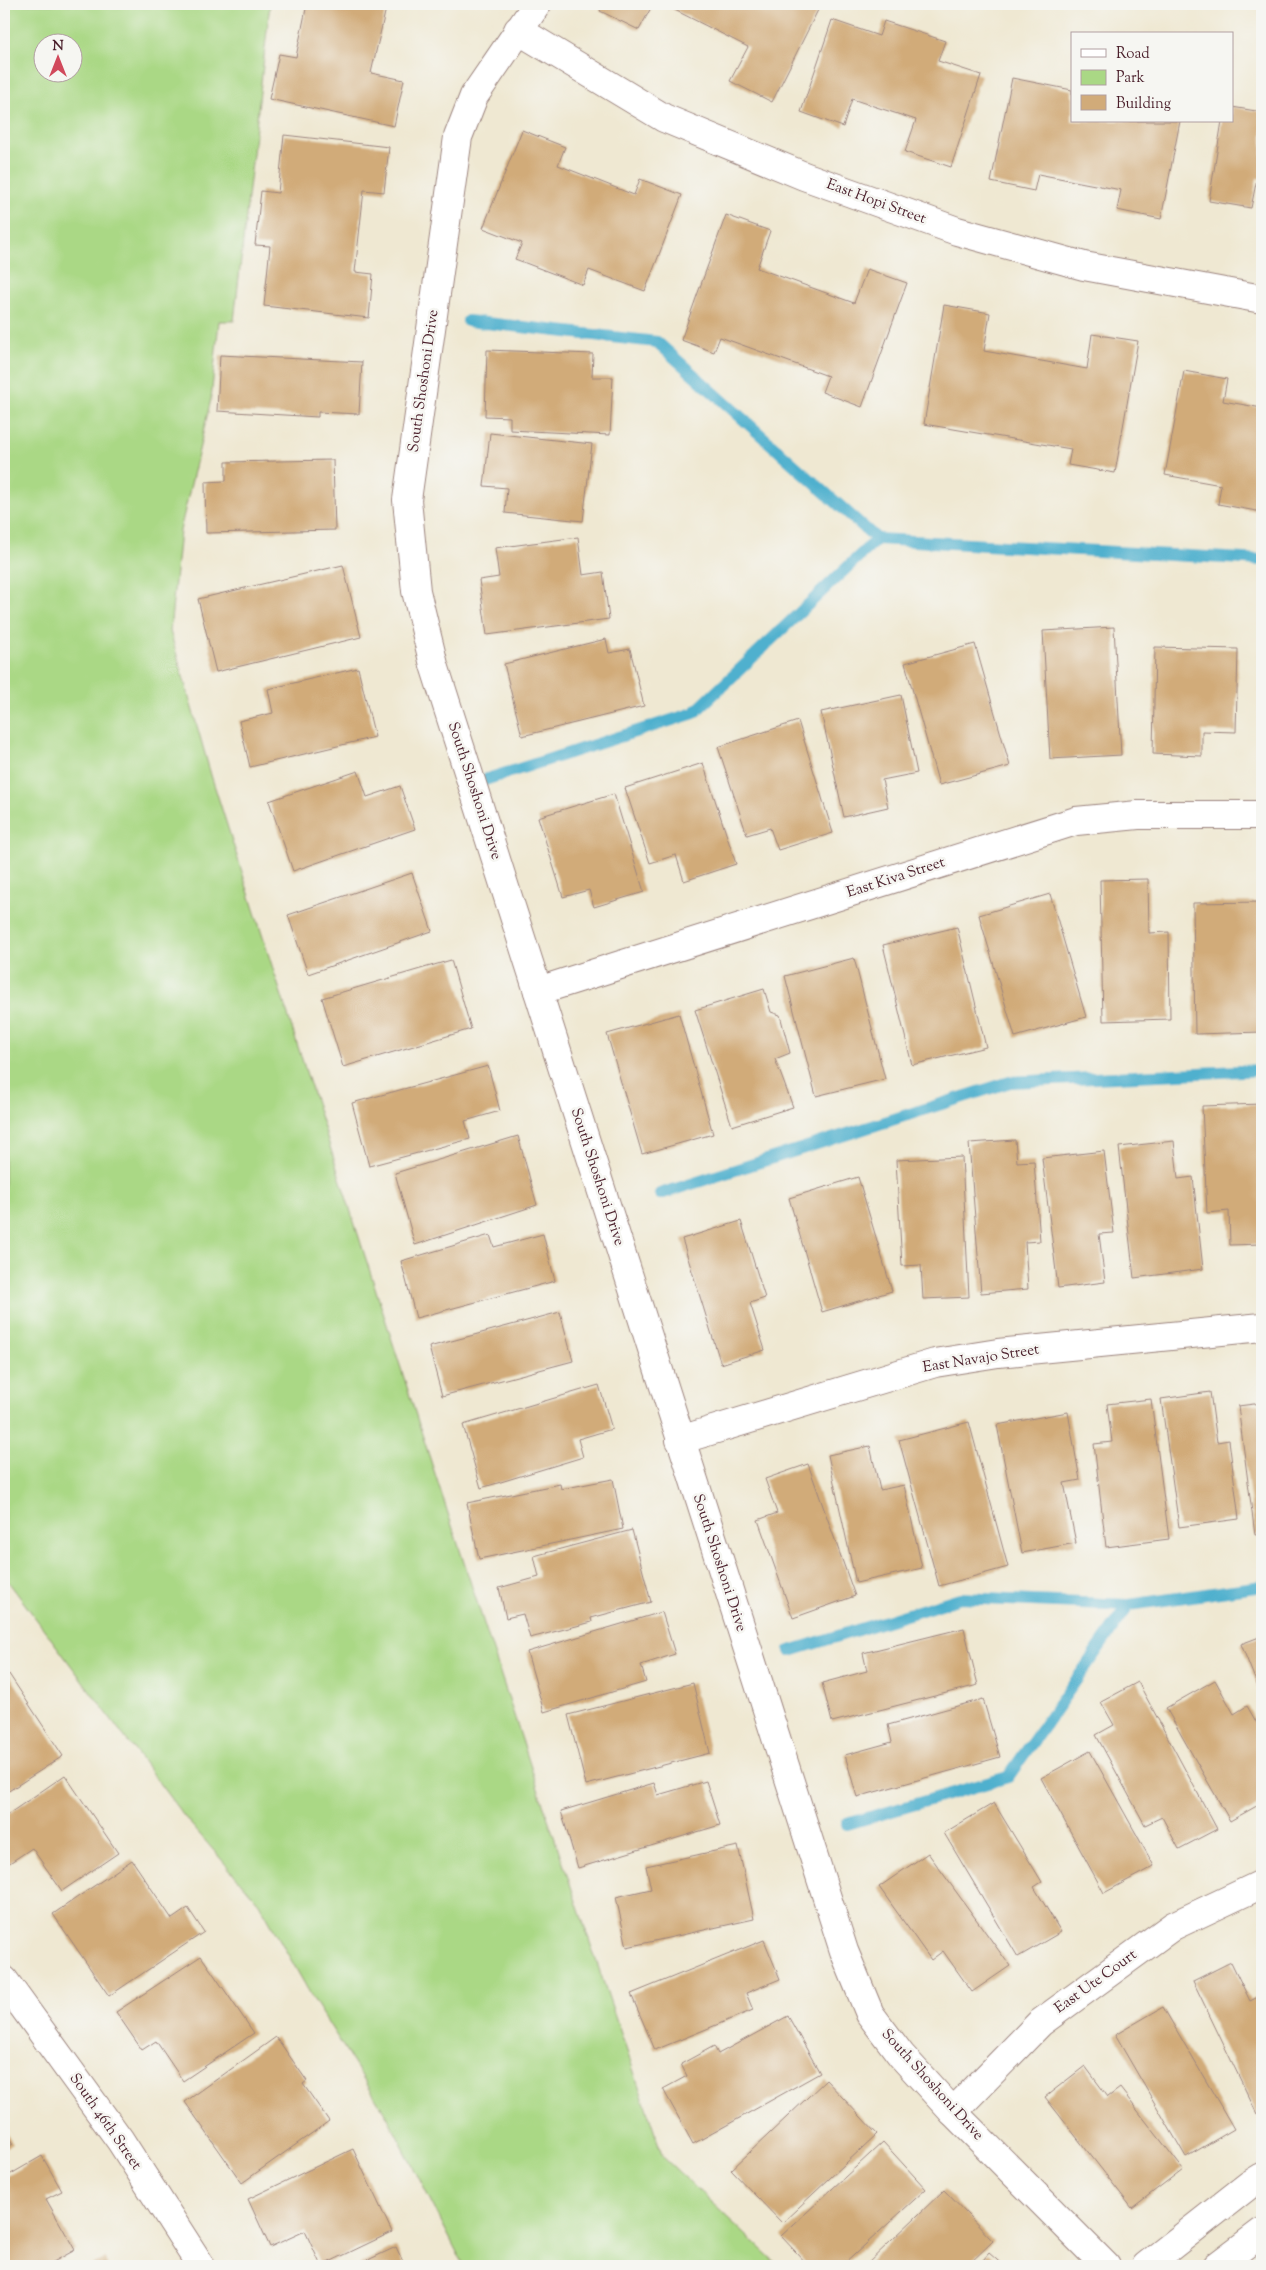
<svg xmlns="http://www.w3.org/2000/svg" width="1266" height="2270" font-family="'Sorts Mill Goudy',serif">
<rect width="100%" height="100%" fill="#f6f6f2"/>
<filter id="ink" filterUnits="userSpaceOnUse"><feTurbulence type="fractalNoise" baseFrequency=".02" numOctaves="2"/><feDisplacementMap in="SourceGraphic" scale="10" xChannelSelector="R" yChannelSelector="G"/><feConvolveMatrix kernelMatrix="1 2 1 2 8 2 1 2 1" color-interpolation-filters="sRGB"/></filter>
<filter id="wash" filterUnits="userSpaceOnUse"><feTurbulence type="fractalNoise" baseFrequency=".0096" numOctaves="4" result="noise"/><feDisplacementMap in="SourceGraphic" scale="20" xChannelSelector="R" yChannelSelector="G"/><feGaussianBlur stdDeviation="1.12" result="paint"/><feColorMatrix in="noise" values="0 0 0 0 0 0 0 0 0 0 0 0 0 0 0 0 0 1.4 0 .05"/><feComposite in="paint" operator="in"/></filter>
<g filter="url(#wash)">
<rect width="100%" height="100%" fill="#efe8d2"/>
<!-- green -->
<path fill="#aad885" stroke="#7a7c58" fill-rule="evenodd" d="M4 4H270L234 321H219L211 399 180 531 170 631 211 775 422 1434 544 1807 663 2157 779 2266H464L387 2116 312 1997 259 1903 183 1815 4 1576ZM42 42H72V72H42Z"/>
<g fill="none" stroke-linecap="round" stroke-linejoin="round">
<!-- stream -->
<g stroke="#4fb0ce" stroke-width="12">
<polyline points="468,321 657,342 877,539"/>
<polyline points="472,784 694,713 877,539 1262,560"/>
<polyline points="660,1194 1010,1082 1262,1070"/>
<polyline points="790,1651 960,1598 1129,1605"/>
<polyline points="847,1824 1008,1777 1129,1605 1262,1586"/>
</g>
</g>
<g id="blocks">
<!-- building -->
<g fill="#d1ab79">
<polygon points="307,4 387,4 371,73 404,80 394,126 269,99 279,54 296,57"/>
<polygon points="603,4 653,4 639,30 600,11"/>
<polygon points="663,4 821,4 772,102 730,81 748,47"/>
<polygon points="832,20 879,36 884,21 945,41 938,61 981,75 951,167 905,152 916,120 852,99 843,127 801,112"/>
<polygon points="1012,78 1072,90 1072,121 1180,121 1161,219 1117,210 1121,190 1038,174 1034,191 991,182"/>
<polygon points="1232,107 1262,112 1262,179 1257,178 1251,208 1209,201 1222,121 1232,121"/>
<polygon points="522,130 565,147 558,165 634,195 640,179 682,195 645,291 589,270 583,285 515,259 522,243 483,228"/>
<polygon points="284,135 389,147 384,192 364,190 355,272 373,274 369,318 264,306 270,246 255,245 261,191 278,193"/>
<polygon points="726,215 770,231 757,268 854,303 867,269 907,283 862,407 822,392 828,376 720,337 714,352 681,340"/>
<polygon points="944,305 990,313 984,351 1087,369 1092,334 1138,341 1115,473 1068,465 1071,449 924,424"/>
<polygon points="487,350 593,354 592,377 613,377 610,435 510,430 510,417 485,416"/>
<polygon points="220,355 362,362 359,414 318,412 318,417 217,411"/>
<polygon points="1184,371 1227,379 1223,401 1262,408 1262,512 1218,504 1221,485 1165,475"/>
<polygon points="490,433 592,444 583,521 505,513 507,488 484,486"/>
<polygon points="333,460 335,530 206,533 205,482 226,481 226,462"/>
<polygon points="578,537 583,575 603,572 609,619 487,635 479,580 499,577 495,548"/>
<polygon points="343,565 361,637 216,672 198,599"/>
<polygon points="1114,627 1121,755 1050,759 1043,631"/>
<polygon points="606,639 609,653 630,649 644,706 522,736 504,664"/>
<polygon points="975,644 1010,766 939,785 905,663"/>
<polygon points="1155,647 1238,649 1236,732 1202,731 1202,756 1153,754"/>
<polygon points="358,668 375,737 250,767 239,721 273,713 268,689"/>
<polygon points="901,695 917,773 882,780 888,807 844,817 821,712"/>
<polygon points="798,721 833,833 778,850 770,828 747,835 718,747"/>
<polygon points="703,763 736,864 684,881 676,855 650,863 625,788"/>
<polygon points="358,771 367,797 400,786 415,829 293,871 269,801"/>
<polygon points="614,794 644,892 594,907 589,890 563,897 538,817"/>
<polygon points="412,873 432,931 308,974 288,915"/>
<polygon points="1148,879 1149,933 1169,932 1170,1019 1103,1021 1100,880"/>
<polygon points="1050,894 1086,1017 1015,1037 979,915"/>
<polygon points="1262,902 1262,1032 1195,1034 1193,903"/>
<polygon points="957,927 986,1047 912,1065 883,945"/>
<polygon points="854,958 885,1079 816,1096 785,976"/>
<polygon points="451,960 471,1029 343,1067 322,998"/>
<polygon points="764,989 771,1012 780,1015 790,1053 775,1059 793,1107 732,1126 695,1010"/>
<polygon points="679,1014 713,1134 642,1154 607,1034"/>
<polygon points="488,1066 500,1111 465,1121 470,1139 369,1166 352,1103"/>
<polygon points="1262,1104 1262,1244 1230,1245 1229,1211 1207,1213 1202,1106"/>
<polygon points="518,1136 537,1205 415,1245 395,1173"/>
<polygon points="1015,1140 1017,1162 1034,1161 1040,1241 1025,1242 1028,1289 981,1293 969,1143"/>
<polygon points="1174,1141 1178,1179 1193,1177 1203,1269 1134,1278 1119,1147"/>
<polygon points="1104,1151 1114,1233 1099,1234 1105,1282 1058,1288 1042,1158"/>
<polygon points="962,1157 969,1297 923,1299 921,1265 902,1266 896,1160"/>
<polygon points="858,1177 892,1291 822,1312 789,1198"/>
<polygon points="741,1221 765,1298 750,1303 765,1350 721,1364 682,1239"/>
<polygon points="543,1234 555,1281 416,1318 401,1261 490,1235 494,1247"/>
<polygon points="560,1312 573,1361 442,1396 429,1347"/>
<polygon points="599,1385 612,1429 578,1439 583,1457 481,1488 463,1425"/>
<polygon points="1210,1392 1217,1442 1229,1440 1239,1519 1179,1527 1161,1399"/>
<polygon points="1151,1399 1169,1539 1106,1547 1094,1444 1112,1442 1107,1404"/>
<polygon points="1262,1403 1262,1534 1255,1535 1238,1406"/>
<polygon points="1068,1412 1080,1480 1064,1483 1076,1543 1022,1553 997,1425"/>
<polygon points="969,1422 1008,1567 939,1586 899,1440"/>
<polygon points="870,1446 880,1490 904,1485 922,1568 856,1583 828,1455"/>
<polygon points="808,1464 855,1596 793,1618 758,1520 777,1513 765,1479"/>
<polygon points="613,1479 623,1529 479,1559 467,1503 560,1484 561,1489"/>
<polygon points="632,1530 651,1602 591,1618 592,1622 530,1638 523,1614 506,1618 499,1588 539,1577 534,1556"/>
<polygon points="662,1612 675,1654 641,1665 646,1682 544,1712 527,1652"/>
<polygon points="964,1628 978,1685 832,1722 822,1683 867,1671 863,1653"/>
<polygon points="1262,1636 1262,1697 1241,1644"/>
<polygon points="9,1674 63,1756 4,1794 4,1677"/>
<polygon points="1215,1680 1234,1714 1247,1706 1262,1732 1262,1803 1230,1821 1166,1708"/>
<polygon points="1138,1682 1217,1829 1179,1849 1162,1817 1145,1825 1096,1735 1114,1725 1101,1702"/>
<polygon points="693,1683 710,1753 586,1785 568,1715"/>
<polygon points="983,1699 1000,1757 857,1797 845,1755 892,1742 888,1725"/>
<polygon points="1090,1751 1154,1866 1104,1893 1041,1778"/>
<polygon points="65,1775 118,1853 62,1891 32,1848 8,1864 4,1858 4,1817"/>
<polygon points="706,1781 720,1825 578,1868 561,1811 654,1783 658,1795"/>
<polygon points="994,1803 1042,1882 1034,1887 1061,1932 1018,1957 944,1833"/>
<polygon points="738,1846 754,1919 627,1947 616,1897 651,1889 646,1866"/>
<polygon points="928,1853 1010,1966 972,1992 943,1951 931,1960 879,1887"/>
<polygon points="132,1860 172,1919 188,1908 204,1932 109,1996 53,1914"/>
<polygon points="764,1940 780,1979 746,1993 753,2010 655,2050 631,1994"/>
<polygon points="201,1956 254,2033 183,2081 156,2041 142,2050 116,2012"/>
<polygon points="1231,1962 1250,2001 1262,1995 1262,2112 1257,2114 1193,1981"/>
<polygon points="1163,2007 1234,2129 1186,2157 1115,2035"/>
<polygon points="788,2016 820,2073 693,2144 663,2089 687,2076 681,2064 714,2046 718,2054"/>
<polygon points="276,2037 307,2081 303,2084 329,2121 242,2183 185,2102"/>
<polygon points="1085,2066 1108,2097 1120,2088 1183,2169 1132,2208 1045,2097"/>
<polygon points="826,2080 877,2134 782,2223 731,2170"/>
<polygon points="4,2130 13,2144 4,2149"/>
<polygon points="883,2142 926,2189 842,2266 809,2266 781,2236"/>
<polygon points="353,2149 392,2232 321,2266 305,2231 270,2247 248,2199"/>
<polygon points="42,2156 62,2191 46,2199 75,2250 46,2266 4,2266 4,2178"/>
<polygon points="944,2190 993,2241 967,2266 865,2266"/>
<polygon points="396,2247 405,2266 355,2266"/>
<polygon points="989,2253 1004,2266 978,2266"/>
<polygon points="105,2259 108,2266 87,2266"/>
</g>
</g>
</g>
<g filter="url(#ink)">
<use href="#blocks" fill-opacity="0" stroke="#9c847e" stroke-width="1"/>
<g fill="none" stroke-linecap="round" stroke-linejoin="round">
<!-- minor casing -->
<g stroke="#9c847e" stroke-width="30">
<g id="minor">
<polyline points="537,4 474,96 458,137 407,500 416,591 434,665 844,1951 870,2014 901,2055 953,2112 1106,2266"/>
<polyline points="518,30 664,118 804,176 957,231 1084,266 1262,299"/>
<polyline points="538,991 1076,821 1138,815 1262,815"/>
<polyline points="680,1440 935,1363 998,1353 1262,1327"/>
<polyline points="4,1980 120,2140 201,2266"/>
<polyline points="953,2112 1040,2023 1173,1926 1262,1884"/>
<polyline points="1146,2266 1249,2185 1262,2177"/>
<polyline points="1217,2266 1262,2232"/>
</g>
</g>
<!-- minor -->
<use href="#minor" stroke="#fff" stroke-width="28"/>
</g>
</g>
<g text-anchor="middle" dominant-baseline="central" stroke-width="5" stroke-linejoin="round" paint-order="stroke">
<!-- street labels -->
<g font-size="15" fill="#4a1f2b" stroke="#f6f6f2">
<text transform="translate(876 202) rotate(20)">East Hopi Street</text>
<text transform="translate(424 381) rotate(-82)">South Shoshoni Drive</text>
<text transform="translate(474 791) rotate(72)">South Shoshoni Drive</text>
<text transform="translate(896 878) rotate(-18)">East Kiva Street</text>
<text transform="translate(597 1177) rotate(72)">South Shoshoni Drive</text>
<text transform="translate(981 1359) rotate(-9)">East Navajo Street</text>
<text transform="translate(719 1563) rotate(72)">South Shoshoni Drive</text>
<text transform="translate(1096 1982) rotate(-36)">East Ute Court</text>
<text transform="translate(932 2085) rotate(48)">South Shoshoni Drive</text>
<text transform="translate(105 2122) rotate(55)">South 46th Street</text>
</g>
</g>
<!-- margin -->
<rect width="1266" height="2270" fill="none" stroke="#f6f6f2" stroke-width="20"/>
<!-- legend -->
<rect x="1071" y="32" width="162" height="90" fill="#f6f6f2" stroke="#b1a0a2"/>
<rect x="1081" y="49" width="25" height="8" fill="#ffffff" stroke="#b1a0a2"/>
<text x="1116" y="58" font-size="15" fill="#4a1f2b">Road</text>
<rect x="1081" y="70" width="25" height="15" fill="#aad885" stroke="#b1a0a2"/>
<text x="1116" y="82" font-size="15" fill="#4a1f2b">Park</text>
<rect x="1081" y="95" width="25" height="15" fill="#d1ab79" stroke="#b1a0a2"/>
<text x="1116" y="108" font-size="15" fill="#4a1f2b">Building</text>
<!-- north arrow -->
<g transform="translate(58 58)"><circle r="24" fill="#f6f6f2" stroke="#b1a0a2"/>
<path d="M0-4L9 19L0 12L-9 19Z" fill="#d1495b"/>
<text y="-8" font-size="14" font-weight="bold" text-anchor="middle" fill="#4a1f2b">N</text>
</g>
</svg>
